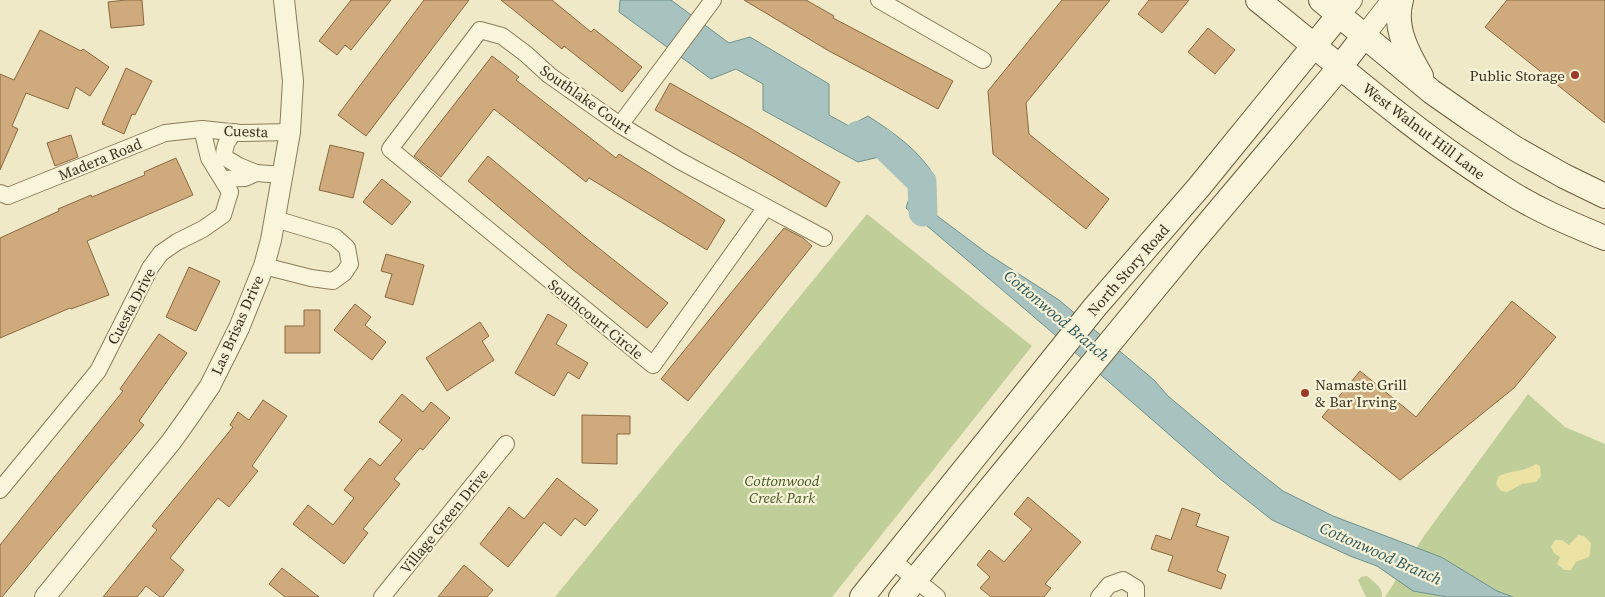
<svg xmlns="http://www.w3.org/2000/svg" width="1605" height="597" font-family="'Source Serif 4',serif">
<rect width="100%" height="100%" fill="#efe9c7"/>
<!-- green -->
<g fill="#c0ce9a">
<polygon points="867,214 1032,346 832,597 555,597"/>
<polygon points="1528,394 1565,427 1605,444 1605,597 1385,597 1424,536"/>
<path d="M1367 576C1374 582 1383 587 1382 597H1366L1358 580 1361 577Z"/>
</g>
<!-- sand -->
<g fill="#ebe2a4">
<path d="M1536 464 1540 466 1541 476 1536 482 1522 484 1507 492 1501 491 1496 484 1499 476C1511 470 1524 472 1536 464Z"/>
<path d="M1578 535 1584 536 1591 543C1589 561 1592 555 1576 562L1571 570H1564L1557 564 1560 557 1554 553 1551 547 1555 540H1562L1569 545Z"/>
</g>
<!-- water -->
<path fill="#a8c3bf" stroke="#6e928e" d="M620 0H671L729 43 750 37 829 84V115L849 126 868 116C894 133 919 150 935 177L925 190 927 204 936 215 988 254 1059 300 1154 380 1168 396 1251 466 1283 491 1333 516 1441 557 1497 591 1513 597H1447L1413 591 1377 566 1350 556 1272 520 1219 478 1047 328 906 208 914 183 916 162 896 153 858 162 763 110V84L736 69 711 79 619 12Z"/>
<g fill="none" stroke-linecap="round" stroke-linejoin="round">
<!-- river -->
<polyline stroke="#a8c3bf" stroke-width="29" points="859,135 881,142 922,182 923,212"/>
</g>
<!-- building -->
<g fill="#ceaa7c" stroke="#8b6941">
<polygon points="126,0 142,0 144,25 111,28 108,2"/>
<polygon points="351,0 391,0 351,50 345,45 337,55 319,41"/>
<polygon points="424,0 469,0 366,136 338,115"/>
<polygon points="501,0 552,0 591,32 594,29 642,67 622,92 564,46 562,49"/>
<polygon points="744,0 806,0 834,16 833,18 953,81 938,109 829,51"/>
<polygon points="1062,0 1110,0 1026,103 1029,134 1109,199 1086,229 993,154 988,91"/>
<polygon points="1149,0 1189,0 1162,33 1138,14"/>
<polygon points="1507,0 1605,0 1605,123 1485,27"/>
<polygon points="1208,28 1235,50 1215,74 1188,52"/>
<polygon points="40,30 81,51 83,49 109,67 90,96 76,87 68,109 26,93 12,126 18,129 0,170 0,74 14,80"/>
<polygon points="492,56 519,77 516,80 616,158 619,154 725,220 707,250 589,178 586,182 494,109 441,177 414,156"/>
<polygon points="126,68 152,81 135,115 132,114 124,134 102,124 105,124 102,123"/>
<polygon points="670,83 750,128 840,182 826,207 738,156 655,110"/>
<polygon points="71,135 78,157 55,166 47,143"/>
<polygon points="330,145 364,153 353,198 319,190"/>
<polygon points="488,156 586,238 668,303 647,328 572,269 468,181"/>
<polygon points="176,158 193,195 87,241 109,295 71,309 70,308 0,338 0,238 59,211 58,209 91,195 92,197 145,175 144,172"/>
<polygon points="382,179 411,202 392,225 363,202"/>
<polygon points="784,228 803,238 812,246 688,401 661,379"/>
<polygon points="386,254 424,265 413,305 385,297 392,274 381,271"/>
<polygon points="189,267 220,281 196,331 166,317"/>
<polygon points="1512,301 1556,337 1514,388 1400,480 1322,417 1360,371 1416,417"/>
<polygon points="355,304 371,317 365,325 386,342 372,360 334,330"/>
<polygon points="304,310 320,310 320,353 285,353 285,326 304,326"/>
<polygon points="548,314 567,325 556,344 588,363 579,379 568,372 554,396 515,373"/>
<polygon points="480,322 489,336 482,341 494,360 447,391 426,358"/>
<polygon points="159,334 187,353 139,421 144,425 2,597 0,597 0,545 123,391 120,389"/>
<polygon points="402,394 423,412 431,402 450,418 423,450 420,448 394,479 400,484 363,529 368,533 344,564 293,524 308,505 333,525 354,498 344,490 370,458 380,466 402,440 379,422"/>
<polygon points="263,400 287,416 252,466 258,471 229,507 218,498 170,558 184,570 163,597 160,597 146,586 137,597 103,597 157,530 152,526 233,427 230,425 238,412 249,420"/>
<polygon points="582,415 630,416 630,434 617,434 617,464 582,463"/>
<polygon points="557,478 598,510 585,526 575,518 561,536 544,522 508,567 480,544 509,507 524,519"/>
<polygon points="1028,497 1081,542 1045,584 1051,588 1044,597 991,597 980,588 990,577 977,565 989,550 1004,562 1032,529 1014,514"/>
<polygon points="1182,508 1200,514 1196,526 1229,537 1217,571 1226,575 1221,589 1168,571 1173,556 1151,549 1156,535 1171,540"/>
<polygon points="464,565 493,590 487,597 438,597"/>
<polygon points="282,568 319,597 285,597 269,584"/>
</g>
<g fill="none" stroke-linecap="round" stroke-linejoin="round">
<!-- minor casing -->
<g stroke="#8b7c5c" stroke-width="18">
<g id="minor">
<polyline points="879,0 983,60"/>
<polyline points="620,125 713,0"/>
<path d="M234 132C227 141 224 146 224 157L239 166 256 173"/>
<polyline points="223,179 245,178 256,173 283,175"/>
<polyline points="0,193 8,196 165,133 202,129 240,133 290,132"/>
<polyline points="766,207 653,365 390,149 480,30 502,36 526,54 549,75 620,125 680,161 824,238"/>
<polyline points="264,266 311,278 333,281 344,273 350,264 347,248 335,237 275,219"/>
<polyline points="0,490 98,371 150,268 161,253 177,242 203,229 223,215 230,192 209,158 202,129"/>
<polyline points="892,560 937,597"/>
<polyline points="382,597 506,444"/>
<polyline points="1099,597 1109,585 1123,580 1136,588 1136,597"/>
</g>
</g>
<!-- tertiary casing -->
<g stroke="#8b7c5c" stroke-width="22">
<g id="tertiary">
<polyline points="1339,15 1352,0"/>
<polyline points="1364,36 1392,0"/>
<polyline points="45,597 171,442 191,414 210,386 239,328 264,266 271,240 290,132 293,81 284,0"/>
</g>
</g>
<!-- secondary casing -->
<g stroke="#6d5d3f" stroke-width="26">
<g id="secondary">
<path d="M1258 0C1339 65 1417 135 1506 190 1537 210 1571 224 1605 238"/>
<polyline points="1321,0 1432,92 1472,120 1516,149 1564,176 1605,196"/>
<path d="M1401 0C1393 27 1408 54 1421 76"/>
<polyline points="862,597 1095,307 1199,187 1339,15"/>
<polyline points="901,597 1191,244 1340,67 1364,36"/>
</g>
</g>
<!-- minor -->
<use href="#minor" stroke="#f9f5da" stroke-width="16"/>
<!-- tertiary -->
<use href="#tertiary" stroke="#f9f5da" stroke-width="20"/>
<!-- secondary -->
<use href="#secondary" stroke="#f9f5da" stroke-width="24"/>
</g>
<!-- markers -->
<g fill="#9b3a2b" stroke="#f6f2d7" stroke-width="2">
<circle cx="1575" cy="75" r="5"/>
<circle cx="1305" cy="393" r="5"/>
</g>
<g text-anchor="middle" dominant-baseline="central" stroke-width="4.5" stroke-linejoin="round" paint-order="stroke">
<!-- poi labels -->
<g font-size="15" fill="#3b3120" stroke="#f6f2d7" text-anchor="end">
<text x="1565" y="75">Public Storage</text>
<text x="1315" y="384" text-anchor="start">Namaste Grill<tspan x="1315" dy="17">&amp; Bar Irving</tspan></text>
</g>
<!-- street labels -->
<g font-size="15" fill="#3b3120" stroke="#f6f2d7">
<text transform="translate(586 99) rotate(35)">Southlake Court</text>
<text transform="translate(246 131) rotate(2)">Cuesta</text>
<text transform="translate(1424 131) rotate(37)">West Walnut Hill Lane</text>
<text transform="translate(100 159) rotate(-22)">Madera Road</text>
<text transform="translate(1128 270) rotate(-49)">North Story Road</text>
<text transform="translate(131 306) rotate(-62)">Cuesta Drive</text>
<text transform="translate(596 319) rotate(39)">Southcourt Circle</text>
<text transform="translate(237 325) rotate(-66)">Las Brisas Drive</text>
<text transform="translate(444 521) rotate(-51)">Village Green Drive</text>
</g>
<!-- park labels -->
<g font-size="15" font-style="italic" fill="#445826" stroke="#f6f2d7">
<text x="782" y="480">Cottonwood<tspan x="782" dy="17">Creek Park</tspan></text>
</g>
<!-- water labels -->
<g font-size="16" font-style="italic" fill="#2f585b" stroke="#f6f2d7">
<text transform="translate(1057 315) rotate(40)">Cottonwood Branch</text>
<text transform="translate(1381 553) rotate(24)">Cottonwood Branch</text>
</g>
</g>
</svg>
